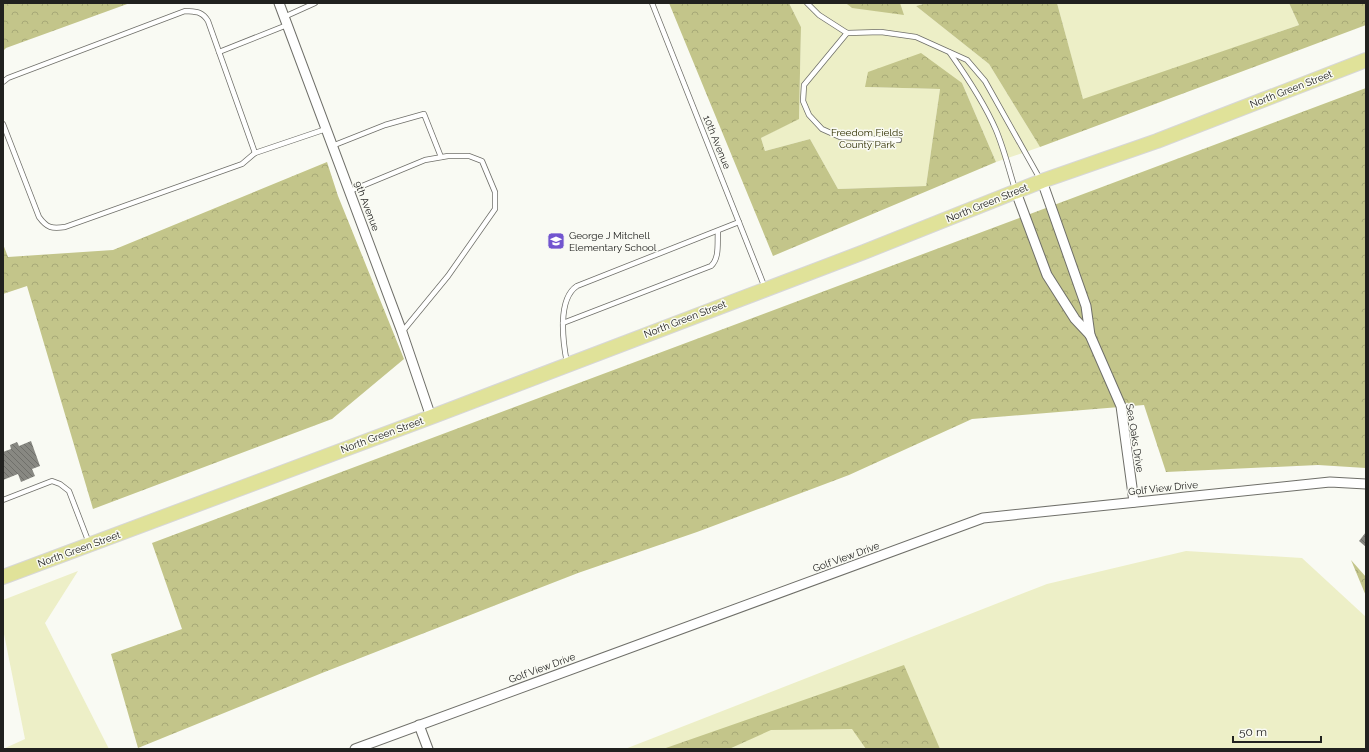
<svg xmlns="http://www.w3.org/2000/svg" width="1369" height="752" font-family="Raleway,sans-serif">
<defs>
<pattern id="forest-crowns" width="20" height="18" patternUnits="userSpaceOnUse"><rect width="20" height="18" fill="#c3c58a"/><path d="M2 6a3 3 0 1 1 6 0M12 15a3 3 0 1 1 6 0" fill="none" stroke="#a7a977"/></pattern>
<pattern id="building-back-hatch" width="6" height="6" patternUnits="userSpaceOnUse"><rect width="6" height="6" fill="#888882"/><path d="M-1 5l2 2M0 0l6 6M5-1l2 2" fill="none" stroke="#6f6f6a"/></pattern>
</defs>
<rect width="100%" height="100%" fill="#f9faf3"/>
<!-- green -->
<g fill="#edefc7">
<polygon points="789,3 927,3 916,6 989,64 1040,147 996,162 962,83 865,87 940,89 926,186 838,189 810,139 765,151 761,138 799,118 801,27"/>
<polygon points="1057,3 1289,3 1299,25 1083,100"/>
<polygon points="1186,551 1302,558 1366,617 1366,749 625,749 1047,584"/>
<polygon points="78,571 45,623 109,749 3,749 25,739 3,629 3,600"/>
</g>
<!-- forest -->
<g fill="url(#forest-crowns)">
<polygon points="3,3 130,3 6,48 3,51"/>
<polygon points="669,3 789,3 801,27 799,119 761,138 765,151 810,139 838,189 926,186 940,89 865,87 868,72 921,53 962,83 996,162 773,256"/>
<polygon points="846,3 900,3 904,15 852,8"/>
<polygon points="927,3 1057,3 1083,99 1299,25 1289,3 1322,3 1322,4 1366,3 1366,25 1040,147 989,64 916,6"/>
<polygon points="1366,88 1366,468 1318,465 1166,472 1144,405 972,419 849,475 697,532 578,573 322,673 138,748 111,654 182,629 152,543"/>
<polygon points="327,162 338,196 404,359 332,419 93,509 27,286 3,294 3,244 8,257 113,250"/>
<polygon points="1351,560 1366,577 1366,596"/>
<polygon points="904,665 940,749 866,749 852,729 771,730 729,749 663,749"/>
</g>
<!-- building -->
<g fill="url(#building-back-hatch)">
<polygon points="31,441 40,466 32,469 35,476 21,482 18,474 3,480 3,452 11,449 10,445 17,442 19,446"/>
<polygon points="1366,532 1366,547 1359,541"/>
</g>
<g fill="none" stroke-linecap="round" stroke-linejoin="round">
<!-- service casing -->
<g stroke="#6f6f69" stroke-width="6">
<g id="service">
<polyline points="652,3 765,288"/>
<polyline points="807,3 819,15 847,33 881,32 916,37 967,60 985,81 1040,179"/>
<polyline points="284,17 315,3"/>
<polyline points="847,33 804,85 803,101 809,115 822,129 840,137 899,140"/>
<polyline points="219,52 287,25"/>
<path d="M950 53C967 77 984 102 996 130 1004 149 1009 170 1015 189"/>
<path d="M3 82 8 78 185 11C196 12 202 11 208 21L255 153"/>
<path d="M3 124 39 217C47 228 52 229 65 227L242 164 255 153 326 129"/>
<polyline points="332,146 385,125 424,114 441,157"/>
<polyline points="350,191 425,160 448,156 469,156 482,161 495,192 495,209 448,276 402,332"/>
<path d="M563 323 711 266C720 258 717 242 718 231"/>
<path d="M567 363C563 343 557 299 577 286L739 222"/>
<polyline points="3,500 52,481 60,484 69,491 89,543"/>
</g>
</g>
<!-- minor casing -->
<g stroke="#6f6f69" stroke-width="11">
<g id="minor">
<polyline points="279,3 402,332 431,417"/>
<polyline points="1042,181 1086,306 1090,335 1121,406 1134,502"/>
<polyline points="1016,192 1047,275 1075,319 1090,335"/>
<polyline points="419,725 428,749"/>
<polyline points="355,749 983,518 1330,482 1366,484"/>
</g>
</g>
<!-- primary casing -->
<g stroke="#d7d7d7" stroke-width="16">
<polyline id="primary" points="3,577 431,417 864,252 1042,181 1157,141 1366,60"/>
</g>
<!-- service -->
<use href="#service" stroke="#fff" stroke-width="4.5"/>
<!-- minor -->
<use href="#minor" stroke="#fff" stroke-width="9"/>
<!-- primary -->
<use href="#primary" stroke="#e0e299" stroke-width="14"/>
</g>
<!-- icons -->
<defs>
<g id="school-square" transform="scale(0.9)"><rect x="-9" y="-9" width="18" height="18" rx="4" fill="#7255cf" stroke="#f9faf3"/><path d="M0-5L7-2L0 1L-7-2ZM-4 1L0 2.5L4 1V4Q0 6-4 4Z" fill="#fff"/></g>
</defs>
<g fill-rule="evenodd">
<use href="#school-square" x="556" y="241"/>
</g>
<g text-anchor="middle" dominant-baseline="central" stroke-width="3" stroke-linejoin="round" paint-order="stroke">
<!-- street labels -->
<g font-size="10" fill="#21211f" stroke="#f9faf3">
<text transform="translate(1291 89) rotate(-21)">North Green Street</text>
<text transform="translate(717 142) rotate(68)">10th Avenue</text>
<text transform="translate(987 203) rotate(-22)">North Green Street</text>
<text transform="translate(367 206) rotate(69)">9th Avenue</text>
<text transform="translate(685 319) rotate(-21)">North Green Street</text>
<text transform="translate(382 435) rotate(-20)">North Green Street</text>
<text transform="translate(1135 438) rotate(81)">Sea Oaks Drive</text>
<text transform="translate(1163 488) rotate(-6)">Golf View Drive</text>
<text transform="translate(79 549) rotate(-20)">North Green Street</text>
<text transform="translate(846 557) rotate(-20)">Golf View Drive</text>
<text transform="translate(542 668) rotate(-20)">Golf View Drive</text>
</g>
<!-- park labels -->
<g font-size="10" fill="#2f2f00" stroke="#f9faf3">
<text x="867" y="132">Freedom Fields<tspan x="867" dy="12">County Park</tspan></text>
</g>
<!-- poi labels -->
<g font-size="10" fill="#21211f" stroke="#f9faf3" text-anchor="start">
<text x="569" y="235">George J Mitchell<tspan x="569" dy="12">Elementary School</tspan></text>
</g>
</g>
<!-- border -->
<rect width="1369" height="752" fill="none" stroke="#21211f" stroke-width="8"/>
<!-- scale -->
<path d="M1233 736v6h88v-6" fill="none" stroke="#21211f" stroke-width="2"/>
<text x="1239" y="736" font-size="12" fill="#21211f" stroke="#f9faf3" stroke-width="3" paint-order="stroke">50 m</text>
</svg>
